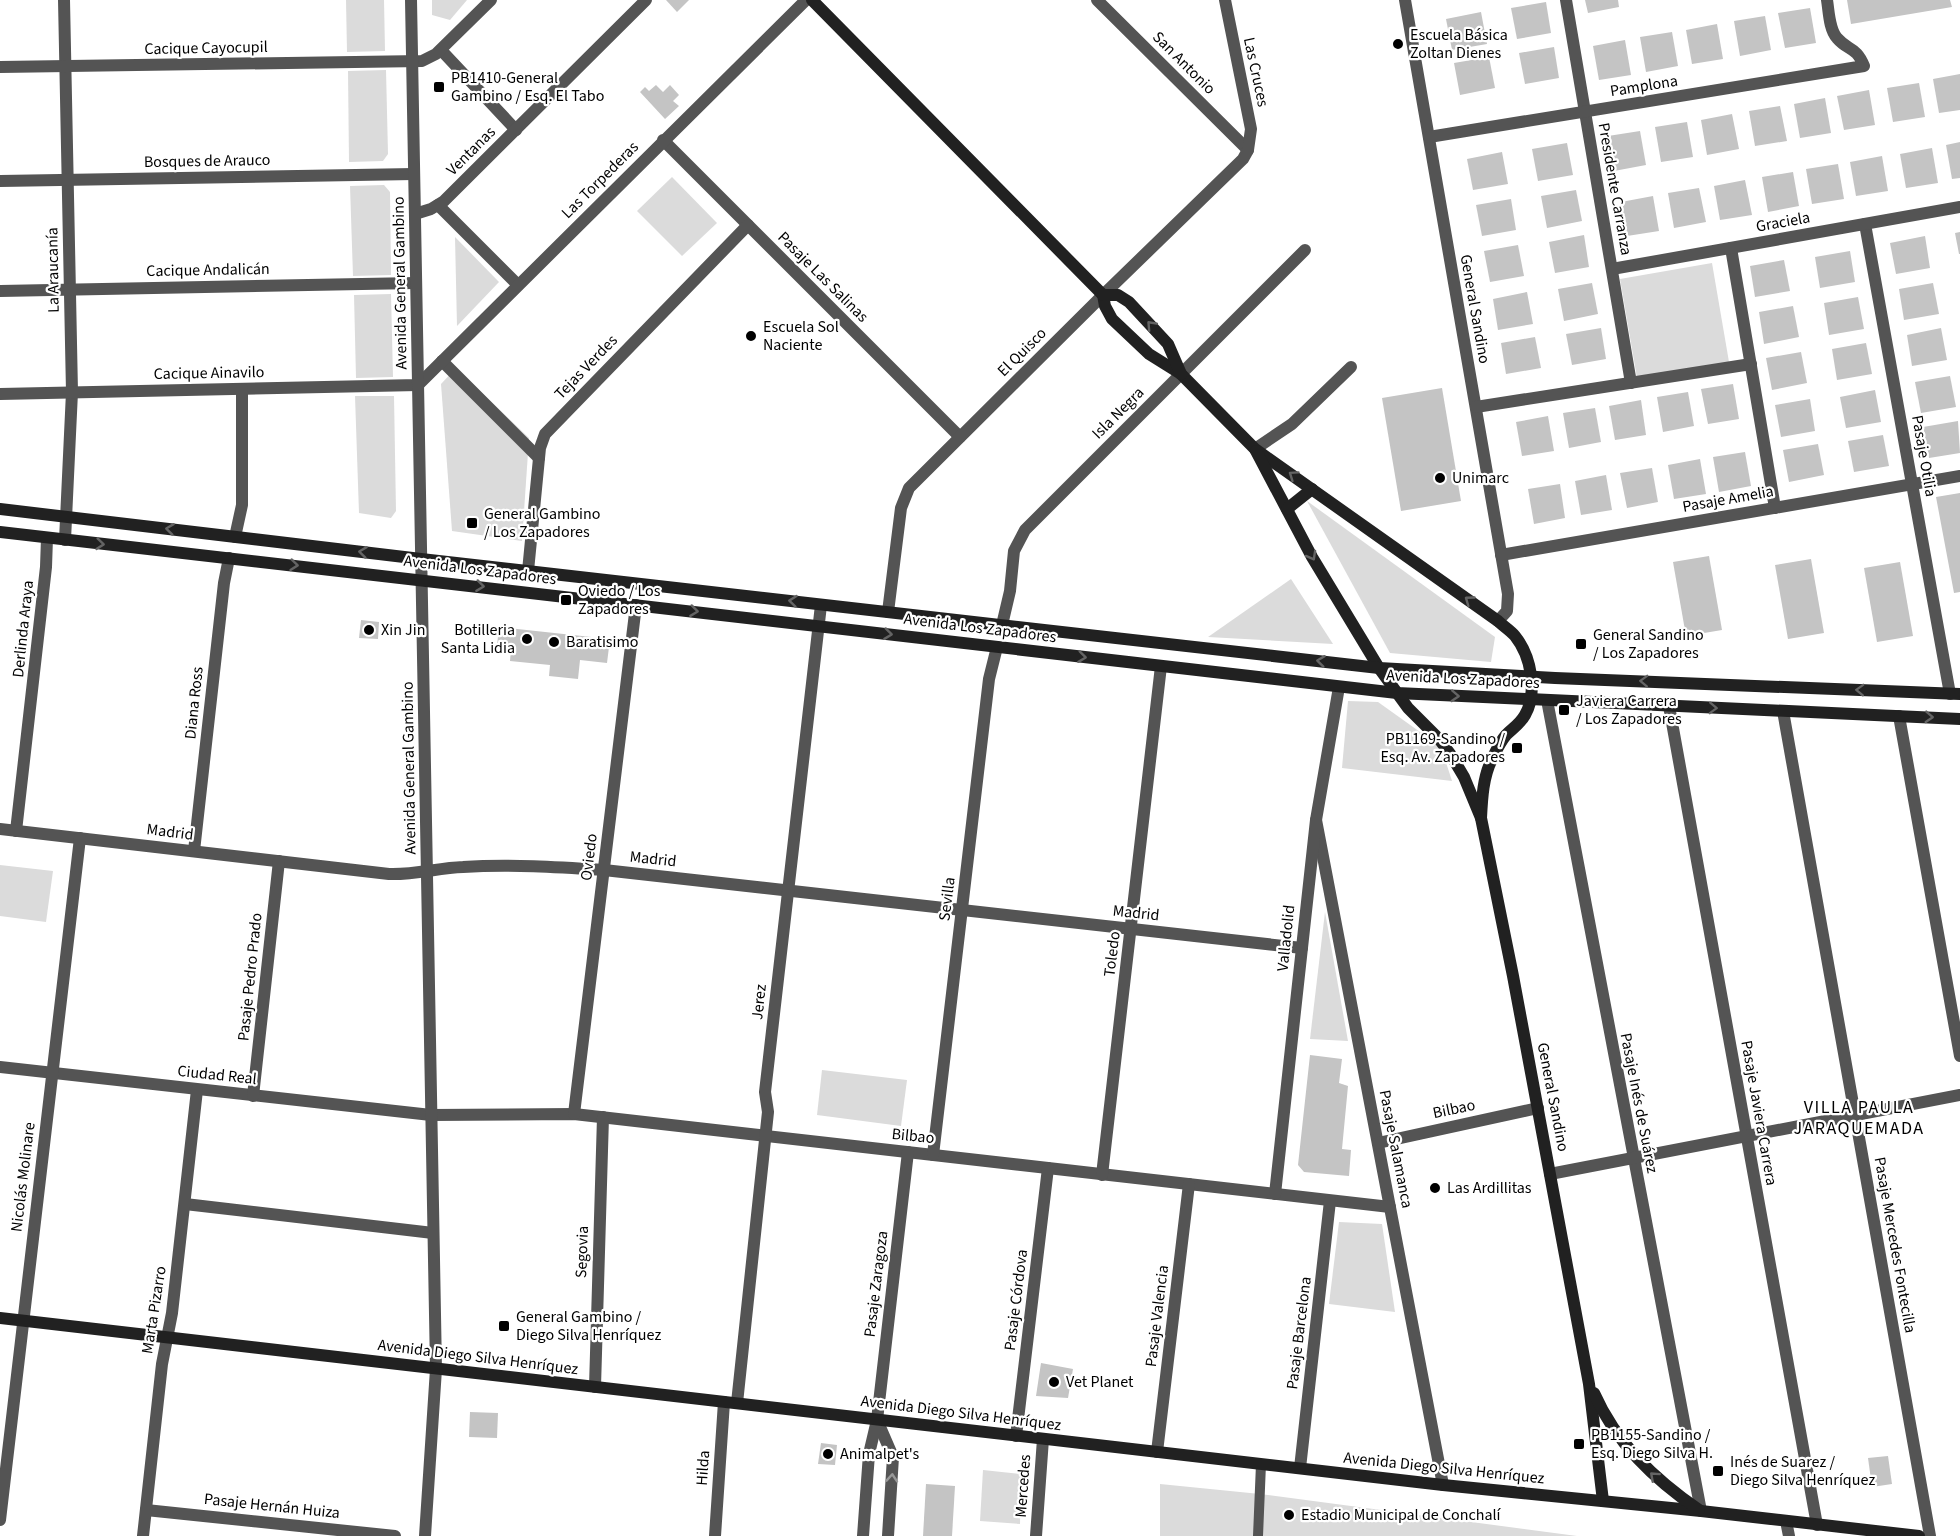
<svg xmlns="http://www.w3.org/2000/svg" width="1960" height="1536" font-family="'Source Sans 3',sans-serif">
<rect width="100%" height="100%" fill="#fff"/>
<!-- green -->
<g fill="#dbdbdb">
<polygon points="346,0 384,0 385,51 347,52"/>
<polygon points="432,0 467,0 450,20 432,15"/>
<polygon points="386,70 388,154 383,161 349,162 348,71"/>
<polygon points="672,177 717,223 682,256 637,211"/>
<polygon points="384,185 390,192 391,275 353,276 350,186"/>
<polygon points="455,237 499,282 457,326"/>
<polygon points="1712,263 1729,362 1637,378 1620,279"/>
<polygon points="391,294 393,377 356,378 354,295"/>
<polygon points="456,368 529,438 522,541 452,531 441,384"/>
<polygon points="355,396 394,396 396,511 391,518 359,513"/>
<polygon points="1307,501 1495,637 1491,662 1390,653"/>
<polygon points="1291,579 1333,644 1208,637"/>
<polygon points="1348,701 1378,702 1441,747 1452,781 1342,768"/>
<polygon points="0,865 53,871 46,922 0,916"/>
<polygon points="1325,912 1348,1041 1310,1039"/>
<polygon points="822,1070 907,1080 901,1126 817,1115"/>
<polygon points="1339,1222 1382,1224 1395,1312 1329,1304"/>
<polygon points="983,1470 1021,1474 1020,1524 980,1521"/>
<polygon points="1160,1484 1260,1494 1577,1536 1160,1536"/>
</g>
<!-- building -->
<g fill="#c4c4c4">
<polygon points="666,0 689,0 677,12"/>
<polygon points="1585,0 1618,0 1619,7 1588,13"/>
<polygon points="1847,0 1950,0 1952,7 1851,24"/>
<polygon points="1546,2 1551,33 1517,39 1511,8"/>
<polygon points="1810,8 1816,43 1785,48 1778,13"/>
<polygon points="1481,12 1487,44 1452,50 1446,19"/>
<polygon points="1765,16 1771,50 1740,56 1734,21"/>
<polygon points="1717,24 1723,59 1692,64 1686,30"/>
<polygon points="1672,32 1678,66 1646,72 1640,37"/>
<polygon points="1625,40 1631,75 1599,80 1593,46"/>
<polygon points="1554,47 1559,78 1525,84 1519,53"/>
<polygon points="1489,57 1495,88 1460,95 1454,63"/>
<polygon points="1960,74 1960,110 1939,113 1933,79"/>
<polygon points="1919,83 1925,117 1893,122 1887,88"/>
<polygon points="656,85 663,92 670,85 679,95 673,101 679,106 665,119 640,92 645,87 649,91"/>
<polygon points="1869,90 1875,125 1844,130 1837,96"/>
<polygon points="1825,98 1831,133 1800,138 1794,104"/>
<polygon points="1780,106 1787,141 1755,146 1749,111"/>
<polygon points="1732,114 1739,149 1707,155 1701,120"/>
<polygon points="1687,122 1693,157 1661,162 1655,127"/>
<polygon points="1640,131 1646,165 1614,171 1608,136"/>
<polygon points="1960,142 1960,178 1952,179 1946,145"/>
<polygon points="1567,143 1573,175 1538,181 1532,149"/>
<polygon points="1932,148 1938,183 1906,188 1900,154"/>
<polygon points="1502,152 1508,184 1473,190 1467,159"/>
<polygon points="1882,156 1888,191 1856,196 1850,162"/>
<polygon points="1838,164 1844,199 1812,204 1806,169"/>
<polygon points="1793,172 1799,206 1768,212 1762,177"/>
<polygon points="1745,180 1752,215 1720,220 1714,186"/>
<polygon points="1699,188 1706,222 1674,228 1668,193"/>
<polygon points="1576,190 1582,221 1547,228 1541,196"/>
<polygon points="1653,196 1659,231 1627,236 1621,202"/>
<polygon points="1511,199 1516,230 1482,236 1476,205"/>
<polygon points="1960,232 1960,254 1959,254 1955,233"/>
<polygon points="1584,235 1589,267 1555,273 1549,242"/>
<polygon points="1925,236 1930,268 1896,274 1890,243"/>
<polygon points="1518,245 1524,276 1490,282 1484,251"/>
<polygon points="1850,251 1855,282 1820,288 1815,257"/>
<polygon points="1784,260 1790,291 1755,297 1750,266"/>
<polygon points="1592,283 1598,314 1564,321 1558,289"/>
<polygon points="1933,283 1939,314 1904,320 1899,289"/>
<polygon points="1527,292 1533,324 1498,330 1493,299"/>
<polygon points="1858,297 1864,329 1829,335 1824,303"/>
<polygon points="1793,306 1799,337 1764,344 1759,312"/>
<polygon points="1601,328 1606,359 1572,365 1566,334"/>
<polygon points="1941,328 1947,360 1912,366 1907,335"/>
<polygon points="1535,337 1541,368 1506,374 1501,343"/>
<polygon points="1866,343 1872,374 1837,380 1832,349"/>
<polygon points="1801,352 1807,383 1772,390 1766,358"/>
<polygon points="1950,376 1956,407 1921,413 1915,382"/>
<polygon points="1733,384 1739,419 1708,424 1701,389"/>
<polygon points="1442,388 1461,501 1401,511 1382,398"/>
<polygon points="1875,390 1881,422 1846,428 1840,397"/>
<polygon points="1688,392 1694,426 1663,432 1657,397"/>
<polygon points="1810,399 1815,431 1781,437 1775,405"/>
<polygon points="1641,400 1646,435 1615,440 1609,406"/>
<polygon points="1595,408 1601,442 1569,448 1563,413"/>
<polygon points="1548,416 1554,451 1522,456 1516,422"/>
<polygon points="1958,421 1960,453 1929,458 1923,427"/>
<polygon points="1883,435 1889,466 1854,472 1848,441"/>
<polygon points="1818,444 1824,475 1789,482 1783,450"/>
<polygon points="1745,452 1751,486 1719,492 1713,457"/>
<polygon points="1700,459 1706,494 1674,499 1668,465"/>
<polygon points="1652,468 1658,502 1627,508 1620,473"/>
<polygon points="1606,475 1612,510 1581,515 1575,481"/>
<polygon points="1560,484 1565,518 1534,524 1528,489"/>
<polygon points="1960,493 1960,592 1954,593 1936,497"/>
<polygon points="1709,556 1722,630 1686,636 1673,562"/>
<polygon points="1811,559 1824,633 1788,639 1775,565"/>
<polygon points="1900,562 1913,636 1877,642 1864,568"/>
<polygon points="361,620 379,622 378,639 359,638"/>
<polygon points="499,627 610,639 607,663 580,660 578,679 549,676 550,665 510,661 511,648 497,646"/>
<polygon points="1310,1055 1342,1059 1339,1083 1348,1086 1342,1149 1351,1150 1349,1176 1304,1172 1298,1165"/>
<polygon points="1041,1363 1073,1369 1068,1398 1036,1396"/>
<polygon points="470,1412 498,1413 497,1438 469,1437"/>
<polygon points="821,1443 837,1445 835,1465 818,1464"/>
<polygon points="1888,1456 1892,1484 1872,1487 1868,1458"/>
<polygon points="926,1484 955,1486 952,1536 923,1536"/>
</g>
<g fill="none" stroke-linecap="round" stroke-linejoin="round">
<!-- service -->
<polyline stroke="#545454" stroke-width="10" points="1258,1536 1261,1464"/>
<!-- minor -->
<g stroke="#545454" stroke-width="12">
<polyline points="64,0 72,392 65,540"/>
<polyline points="1097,0 1248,150"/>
<polyline points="1405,0 1508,594 1507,611 1498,621"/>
<polyline points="1566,0 1631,383"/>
<polyline points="441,50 516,130"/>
<polyline points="0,67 422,61 436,54 491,0"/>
<path d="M1429 137 1864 66C1856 46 1848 51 1837 38 1829 29 1829 12 1827 0"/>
<polyline points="663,140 960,437"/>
<polyline points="0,181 414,174"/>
<polyline points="438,205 518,285"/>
<polyline points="415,214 431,209 444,201 646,0"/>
<polyline points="1865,224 1950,694"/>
<polyline points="1731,248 1775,508"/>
<polyline points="1612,269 1960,207"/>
<polyline points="0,291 416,283"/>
<polyline points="442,361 539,458"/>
<polyline points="0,394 418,385 806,0"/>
<polyline points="1476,407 1751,364"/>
<polyline points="1255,449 1292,424 1351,367"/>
<polyline points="235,537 242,505 242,389"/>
<polyline points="1501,555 1960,476"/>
<polyline points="528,571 540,448 545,434 748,225"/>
<polyline points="888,612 901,508 909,488 1103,295 1243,159 1248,150 1251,129 1225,0"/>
<polyline points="1002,625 1010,591 1014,551 1025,530 1305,250"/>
<polyline points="1547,700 1701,1511"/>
<polyline points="1669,706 1817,1525"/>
<polyline points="1783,711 1930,1536"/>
<polyline points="1899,716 1960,1056"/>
<polyline points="1316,820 1443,1485"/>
<path d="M0 829 389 874C414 875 438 868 463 867 510 864 557 867 604 870L1302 948"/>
<polyline points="16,831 46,567 47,538"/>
<polyline points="194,851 224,583 229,558"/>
<polyline points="0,1067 431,1115 574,1114 1390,1207"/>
<polyline points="253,1096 279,861"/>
<polyline points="574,1114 636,605"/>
<polyline points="1378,1143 1538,1108"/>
<polyline points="933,1155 989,679 997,647"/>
<polyline points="1550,1174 1960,1095"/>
<polyline points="1102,1175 1161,666"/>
<polyline points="1275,1194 1316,820 1339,687"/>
<polyline points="185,1204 433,1233"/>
<polyline points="595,1387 603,1117"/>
<polyline points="737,1403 768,1112 765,1092 821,605"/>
<polyline points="877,1420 893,1457 888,1536"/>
<polyline points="1016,1436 1048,1168"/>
<polyline points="1157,1452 1189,1184"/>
<polyline points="1300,1468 1330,1201"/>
<polyline points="146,1510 395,1536"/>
<polyline points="0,1520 80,838"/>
<polyline points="1786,1521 1789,1536"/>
<polyline points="143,1536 162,1364 172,1313 197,1090"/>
<polyline points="715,1536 724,1402"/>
<polyline points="863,1536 869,1454 877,1420 908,1152"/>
<polyline points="1036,1536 1043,1439"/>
</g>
<!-- tertiary -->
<polyline stroke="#545454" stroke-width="12" points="411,0 436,1369 425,1536"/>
<!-- secondary -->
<g stroke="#212121" stroke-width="12">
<path d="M812 0 1103 295 1105 306 1112 319 1149 354 1181 374 1255 449 1498 621C1503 626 1510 630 1515 636 1531 656 1538 692 1525 715 1520 724 1513 728 1506 735 1500 742 1496 751 1492 759 1483 777 1482 798 1481 818"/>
<polyline points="1103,295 1118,295 1129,302 1168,344 1181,374"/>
<polyline points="1256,451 1312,557 1379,668 1408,708 1439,739 1451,755 1464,777 1481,818 1513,976 1589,1384 1603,1501"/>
<polyline points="0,509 421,559 1379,668 1555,678 1960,694"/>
<polyline points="1287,509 1312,489"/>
<polyline points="0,532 1397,693 1960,719"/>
<polyline points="0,1318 1443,1485 1701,1511 1919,1536"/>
<path d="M1594 1393C1616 1443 1654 1479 1699 1510"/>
</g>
</g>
<!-- one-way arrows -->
<defs><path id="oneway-chevron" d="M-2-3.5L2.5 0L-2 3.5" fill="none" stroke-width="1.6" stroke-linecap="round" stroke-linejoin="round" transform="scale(1.5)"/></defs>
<g stroke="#646464">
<use href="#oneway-chevron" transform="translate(1151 325) rotate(-133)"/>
<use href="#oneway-chevron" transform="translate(1293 475) rotate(-145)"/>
<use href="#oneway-chevron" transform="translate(170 529) rotate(-173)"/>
<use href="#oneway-chevron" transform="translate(100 544) rotate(6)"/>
<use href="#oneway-chevron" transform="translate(363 552) rotate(-173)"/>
<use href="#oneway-chevron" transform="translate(1312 556) rotate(61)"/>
<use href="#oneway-chevron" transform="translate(294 565) rotate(6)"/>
<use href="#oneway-chevron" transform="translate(480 586) rotate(7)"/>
<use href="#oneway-chevron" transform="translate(1469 600) rotate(-144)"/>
<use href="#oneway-chevron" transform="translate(793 601) rotate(-174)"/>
<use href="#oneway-chevron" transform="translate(694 611) rotate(7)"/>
<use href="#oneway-chevron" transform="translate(888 634) rotate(7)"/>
<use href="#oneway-chevron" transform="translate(1082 657) rotate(7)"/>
<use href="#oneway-chevron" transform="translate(1321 661) rotate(-173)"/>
<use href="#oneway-chevron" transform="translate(1644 681) rotate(-178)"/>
<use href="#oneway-chevron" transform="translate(1860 690) rotate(-178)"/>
<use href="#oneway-chevron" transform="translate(1455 696) rotate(3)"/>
<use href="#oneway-chevron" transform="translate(1713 708) rotate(2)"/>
<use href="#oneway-chevron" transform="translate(1929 717) rotate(3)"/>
<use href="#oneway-chevron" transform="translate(1654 1476) rotate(-138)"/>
</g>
<use stroke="#989898" href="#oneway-chevron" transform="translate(892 1478) rotate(-86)"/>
<!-- markers -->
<g fill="#000" stroke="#fff" stroke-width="2">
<circle cx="1398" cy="44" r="6"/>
<rect x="433" y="81" width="12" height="12" rx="3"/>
<circle cx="751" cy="336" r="6"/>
<circle cx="1440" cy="478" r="6"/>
<rect x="466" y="517" width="12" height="12" rx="3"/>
<rect x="560" y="594" width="12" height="12" rx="3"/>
<circle cx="369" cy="630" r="6"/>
<circle cx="527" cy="639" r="6"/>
<circle cx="554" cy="642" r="6"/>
<rect x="1575" y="638" width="12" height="12" rx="3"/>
<rect x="1558" y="704" width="12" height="12" rx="3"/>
<rect x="1511" y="742" width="12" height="12" rx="3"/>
<circle cx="1435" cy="1188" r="6"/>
<rect x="498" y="1320" width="12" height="12" rx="3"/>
<circle cx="1054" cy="1382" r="6"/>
<rect x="1573" y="1438" width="12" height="12" rx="3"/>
<circle cx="828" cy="1454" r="6"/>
<rect x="1712" y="1465" width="12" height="12" rx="3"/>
<circle cx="1289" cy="1515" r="6"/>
</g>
<g text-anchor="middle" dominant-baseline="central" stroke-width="4.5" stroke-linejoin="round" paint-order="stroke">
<!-- poi labels -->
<g font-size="16" fill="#000" stroke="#fff" text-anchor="start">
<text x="1410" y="35">Escuela Básica<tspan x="1410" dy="18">Zoltan Dienes</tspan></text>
<text x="451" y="78">PB1410-General<tspan x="451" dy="18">Gambino / Esq. El Tabo</tspan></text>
<text x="763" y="327">Escuela Sol<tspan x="763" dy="18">Naciente</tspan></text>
<text x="1452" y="478">Unimarc</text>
<text x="484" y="514">General Gambino<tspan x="484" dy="18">/ Los Zapadores</tspan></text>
<text x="578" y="591">Oviedo / Los<tspan x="578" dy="18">Zapadores</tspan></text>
<text x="381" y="630">Xin Jin</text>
<text x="515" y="630" text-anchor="end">Botilleria<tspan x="515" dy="18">Santa Lidia</tspan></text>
<text x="1593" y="635">General Sandino<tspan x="1593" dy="18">/ Los Zapadores</tspan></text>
<text x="566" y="642">Baratisimo</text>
<text x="1576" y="701">Javiera Carrera<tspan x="1576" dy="18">/ Los Zapadores</tspan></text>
<text x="1505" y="739" text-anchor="end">PB1169-Sandino /<tspan x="1505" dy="18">Esq. Av. Zapadores</tspan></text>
<text x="1447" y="1188">Las Ardillitas</text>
<text x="516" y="1317">General Gambino /<tspan x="516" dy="18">Diego Silva Henríquez</tspan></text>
<text x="1066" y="1382">Vet Planet</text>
<text x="1591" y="1435">PB1155-Sandino /<tspan x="1591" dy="18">Esq. Diego Silva H.</tspan></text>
<text x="840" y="1454">Animalpet's</text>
<text x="1730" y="1462">Inés de Suarez /<tspan x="1730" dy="18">Diego Silva Henríquez</tspan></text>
<text x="1301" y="1515">Estadio Municipal de Conchalí</text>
</g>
<!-- street labels -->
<g font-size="16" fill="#000" stroke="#fff">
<text transform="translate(206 48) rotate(-1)">Cacique Cayocupil</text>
<text transform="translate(1184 63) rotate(45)">San Antonio</text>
<text transform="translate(1256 72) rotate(78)">Las Cruces</text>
<text transform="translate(1644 86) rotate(-9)">Pamplona</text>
<text transform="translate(471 151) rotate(-45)">Ventanas</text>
<text transform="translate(207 161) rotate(-1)">Bosques de Arauco</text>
<text transform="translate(600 180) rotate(-45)">Las Torpederas</text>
<text transform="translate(1615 189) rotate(80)">Presidente Carranza</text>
<text transform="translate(1783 222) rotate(-10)">Graciela</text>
<text transform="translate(53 270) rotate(-91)">La Araucanía</text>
<text transform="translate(208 270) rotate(-1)">Cacique Andalicán</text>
<text transform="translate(823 277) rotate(45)">Pasaje Las Salinas</text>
<text transform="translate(400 283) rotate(-91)">Avenida General Gambino</text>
<text transform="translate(1475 309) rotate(80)">General Sandino</text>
<text transform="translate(1022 352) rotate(-45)">El Quisco</text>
<text transform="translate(586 367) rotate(-46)">Tejas Verdes</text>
<text transform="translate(209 373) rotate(-1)">Cacique Ainavilo</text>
<text transform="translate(1118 413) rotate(-45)">Isla Negra</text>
<text transform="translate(1924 456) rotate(80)">Pasaje Otilia</text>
<text transform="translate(1728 499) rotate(-10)">Pasaje Amelia</text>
<text transform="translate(480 570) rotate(7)">Avenida Los Zapadores</text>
<text transform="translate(980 628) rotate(7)">Avenida Los Zapadores</text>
<text transform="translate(23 629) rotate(-84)">Derlinda Araya</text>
<text transform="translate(1463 679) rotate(3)">Avenida Los Zapadores</text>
<text transform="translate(194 703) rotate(-84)">Diana Ross</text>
<text transform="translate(409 768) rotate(-91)">Avenida General Gambino</text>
<text transform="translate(170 832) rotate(7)">Madrid</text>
<text transform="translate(589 857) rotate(-83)">Oviedo</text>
<text transform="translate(653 859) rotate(6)">Madrid</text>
<text transform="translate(947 899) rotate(-83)">Sevilla</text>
<text transform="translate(1136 913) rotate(6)">Madrid</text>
<text transform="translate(1286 938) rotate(-84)">Valladolid</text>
<text transform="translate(1112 954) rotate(-83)">Toledo</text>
<text transform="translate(250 977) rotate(-84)">Pasaje Pedro Prado</text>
<text transform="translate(759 1002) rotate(-84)">Jerez</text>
<text transform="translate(217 1075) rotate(6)">Ciudad Real</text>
<text transform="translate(1553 1097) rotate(79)">General Sandino</text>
<text transform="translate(1639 1103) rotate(79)">Pasaje Inés de Suárez</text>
<text transform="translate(1454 1109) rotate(-12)">Bilbao</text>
<text transform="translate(1759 1113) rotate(80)">Pasaje Javiera Carrera</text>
<text transform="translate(913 1136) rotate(6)">Bilbao</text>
<text transform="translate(1396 1149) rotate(79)">Pasaje Salamanca</text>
<text transform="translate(23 1177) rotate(-83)">Nicolás Molinare</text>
<text transform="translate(1895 1245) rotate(80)">Pasaje Mercedes Fontecilla</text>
<text transform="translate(582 1252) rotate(-88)">Segovia</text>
<text transform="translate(876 1284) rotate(-83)">Pasaje Zaragoza</text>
<text transform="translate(1016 1300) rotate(-83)">Pasaje Córdova</text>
<text transform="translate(154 1310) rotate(-81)">Marta Pizarro</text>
<text transform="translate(1157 1316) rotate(-83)">Pasaje Valencia</text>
<text transform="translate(1299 1333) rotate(-83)">Pasaje Barcelona</text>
<text transform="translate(478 1357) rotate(7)">Avenida Diego Silva Henríquez</text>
<text transform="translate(961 1413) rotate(7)">Avenida Diego Silva Henríquez</text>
<text transform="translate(703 1468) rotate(-86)">Hilda</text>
<text transform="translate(1444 1468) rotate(6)">Avenida Diego Silva Henríquez</text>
<text transform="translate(1023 1486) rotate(-86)">Mercedes</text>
<text transform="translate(272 1506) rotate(6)">Pasaje Hernán Huiza</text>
</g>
<!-- neighbourhood labels -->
<g font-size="18" letter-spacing="1.5" fill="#000" stroke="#fff">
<text x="1859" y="1107">VILLA PAULA<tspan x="1859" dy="21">JARAQUEMADA</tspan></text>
</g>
</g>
</svg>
